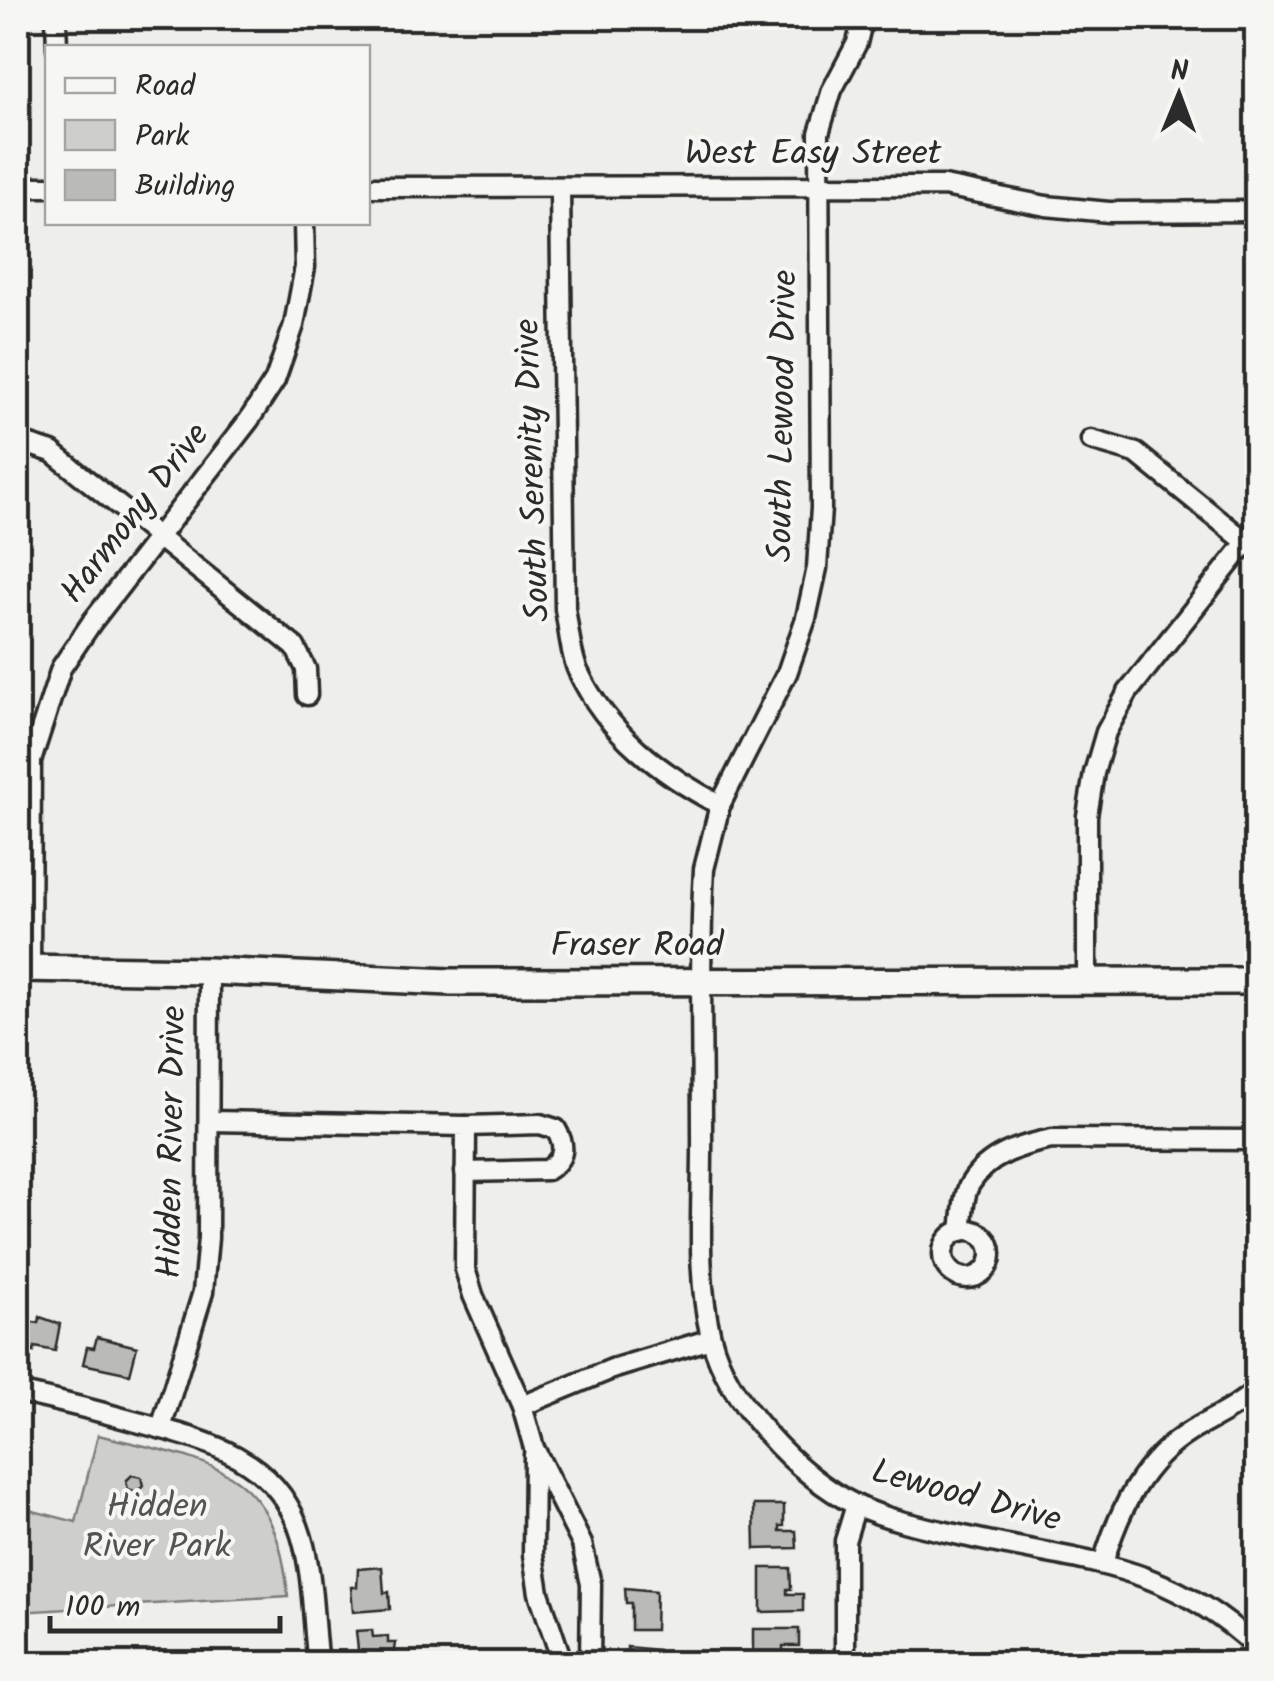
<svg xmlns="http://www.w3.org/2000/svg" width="1274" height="1681" font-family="Kalam,sans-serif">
<rect width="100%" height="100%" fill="#eeeeea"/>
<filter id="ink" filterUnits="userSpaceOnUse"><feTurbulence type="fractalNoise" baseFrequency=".01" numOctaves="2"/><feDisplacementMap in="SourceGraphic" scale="20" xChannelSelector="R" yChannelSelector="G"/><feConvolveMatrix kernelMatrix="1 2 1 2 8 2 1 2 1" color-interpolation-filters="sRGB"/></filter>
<g filter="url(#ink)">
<!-- green -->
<path fill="#cececa" stroke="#7c7c7a" stroke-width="2.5" d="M98 1435C208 1462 276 1463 288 1596L18 1612V1507L76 1522Z"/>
<!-- building -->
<g fill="#babab7" stroke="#2b2b2b" stroke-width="2.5">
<polygon points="40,1317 60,1324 55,1351 35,1347 34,1352 18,1349 21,1320 39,1323"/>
<polygon points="97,1337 137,1347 130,1374 83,1364 87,1347 94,1348"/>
<polygon points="132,1475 141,1477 143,1486 137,1492 128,1489 126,1481"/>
<polygon points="754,1505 784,1505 784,1526 780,1526 780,1531 796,1531 797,1548 755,1549"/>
<polygon points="382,1567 384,1593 389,1592 390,1609 353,1612 351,1587 357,1587 358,1569"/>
<polygon points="761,1568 790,1568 791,1589 787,1589 787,1594 803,1594 803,1611 761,1612"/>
<polygon points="625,1588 656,1591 655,1630 631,1630 631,1603 626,1603"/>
<polygon points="753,1629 799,1629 799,1646 783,1646 783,1651 786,1651 787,1664 753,1664"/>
<polygon points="372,1630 373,1637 388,1636 388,1643 396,1643 393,1664 363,1664 363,1659 359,1660 356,1631"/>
<polygon points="627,1647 658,1650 658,1664 628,1662"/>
</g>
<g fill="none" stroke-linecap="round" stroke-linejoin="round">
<!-- street casing -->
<g stroke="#2b2b2b" stroke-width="25">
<g id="street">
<polyline points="56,18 57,48"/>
<path d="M863 18 857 43 832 90 819 133 821 508 817 568 806 618 787 673 720 805 704 869C699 957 702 1045 702 1133 703 1200 695 1272 711 1337 727 1401 798 1477 856 1505 892 1522 934 1529 973 1538 1087 1563 1166 1563 1256 1647"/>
<polyline points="18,187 48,187"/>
<polyline points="368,187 944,186 1046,206 1109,212 1256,211"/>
<path d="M560 188 565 609C569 629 570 653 578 671 607 733 661 774 720 805"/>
<polyline points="1091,440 1136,453 1256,550"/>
<polyline points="18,444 27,444 52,452 295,647 306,669 307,695"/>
<polyline points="30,968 31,761 61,668 92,622 249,420 275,380 294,325 305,267 304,222"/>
<polyline points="1087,980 1087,816 1094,773 1106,732 1128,692 1256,530"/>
<polyline points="210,1121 466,1126 465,1269 473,1295 522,1406 534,1448 582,1544 591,1584 590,1664"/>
<path d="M465 1172 547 1170C565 1159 566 1146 556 1129L540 1124 466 1126"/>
<circle cx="967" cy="1254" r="24"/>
<path d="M961 1231C963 1217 963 1195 970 1184 988 1155 1021 1145 1052 1139L1256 1140"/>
<path d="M18 1392C58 1401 98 1411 137 1422 203 1440 271 1455 298 1526 314 1569 312 1618 318 1664"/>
<polyline points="522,1406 612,1369 711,1339"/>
<polyline points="161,1428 203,1292 208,1238 209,971"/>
<polyline points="534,1454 533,1555 539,1593 563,1664"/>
<path d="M1103 1563C1119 1510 1142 1461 1191 1431 1216 1416 1233 1410 1256 1390"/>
<polyline points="845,1664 845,1541 856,1505"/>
</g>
</g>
<!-- secondary casing -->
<g stroke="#2b2b2b" stroke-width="32">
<polyline id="secondary" points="18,968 209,971 450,982 1256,981"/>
</g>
<!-- street -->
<use href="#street" stroke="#f6f6f2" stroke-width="18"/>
<!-- secondary -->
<use href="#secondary" stroke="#f6f6f2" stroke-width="25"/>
</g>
</g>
<g text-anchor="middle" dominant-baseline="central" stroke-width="8" stroke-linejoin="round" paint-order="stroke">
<!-- street labels -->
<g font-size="35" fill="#2b2b2b" stroke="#f6f6f2">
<text x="813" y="155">West Easy Street</text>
<text transform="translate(784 416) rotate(-89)">South Lewood Drive</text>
<text transform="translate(534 470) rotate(-92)">South Serenity Drive</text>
<text transform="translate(136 514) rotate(-52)">Harmony Drive</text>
<text x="637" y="947">Fraser Road</text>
<text transform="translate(173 1142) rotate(-89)">Hidden River Drive</text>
<text transform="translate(966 1497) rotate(15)">Lewood Drive</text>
</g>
<!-- park labels -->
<g font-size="35" fill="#545453" stroke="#f6f6f2">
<text x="157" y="1508">Hidden<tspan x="157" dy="40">River Park</tspan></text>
</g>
</g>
<!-- margin -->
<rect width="1274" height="1681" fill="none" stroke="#f6f6f2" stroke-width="60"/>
<rect x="30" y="30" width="1214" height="1621" fill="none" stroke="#2b2b2b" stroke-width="4" filter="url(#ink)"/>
<!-- legend -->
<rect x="45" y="45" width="325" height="180" fill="#f6f6f2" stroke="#a5a5a2" stroke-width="2.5"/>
<rect x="65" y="78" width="50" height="15" fill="#f6f6f2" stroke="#a5a5a2" stroke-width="2.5"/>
<text x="135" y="95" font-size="30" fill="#2b2b2b">Road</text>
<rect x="65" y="120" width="50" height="30" fill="#cececa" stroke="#a5a5a2" stroke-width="2.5"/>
<text x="135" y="145" font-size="30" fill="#2b2b2b">Park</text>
<rect x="65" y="170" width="50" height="30" fill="#babab7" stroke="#a5a5a2" stroke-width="2.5"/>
<text x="135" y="195" font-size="30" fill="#2b2b2b">Building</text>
<!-- north arrow -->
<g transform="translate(1179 95) rotate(1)" stroke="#f6f6f2" stroke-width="8" paint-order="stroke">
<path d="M0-8L18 38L0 25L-18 38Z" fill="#2b2b2b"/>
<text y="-15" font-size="28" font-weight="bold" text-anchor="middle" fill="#2b2b2b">N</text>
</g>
<!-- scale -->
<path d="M50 1616v15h230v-15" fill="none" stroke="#2b2b2b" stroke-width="5"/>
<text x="65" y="1616" font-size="30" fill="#2b2b2b" stroke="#f6f6f2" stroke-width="8" paint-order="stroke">100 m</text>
</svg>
